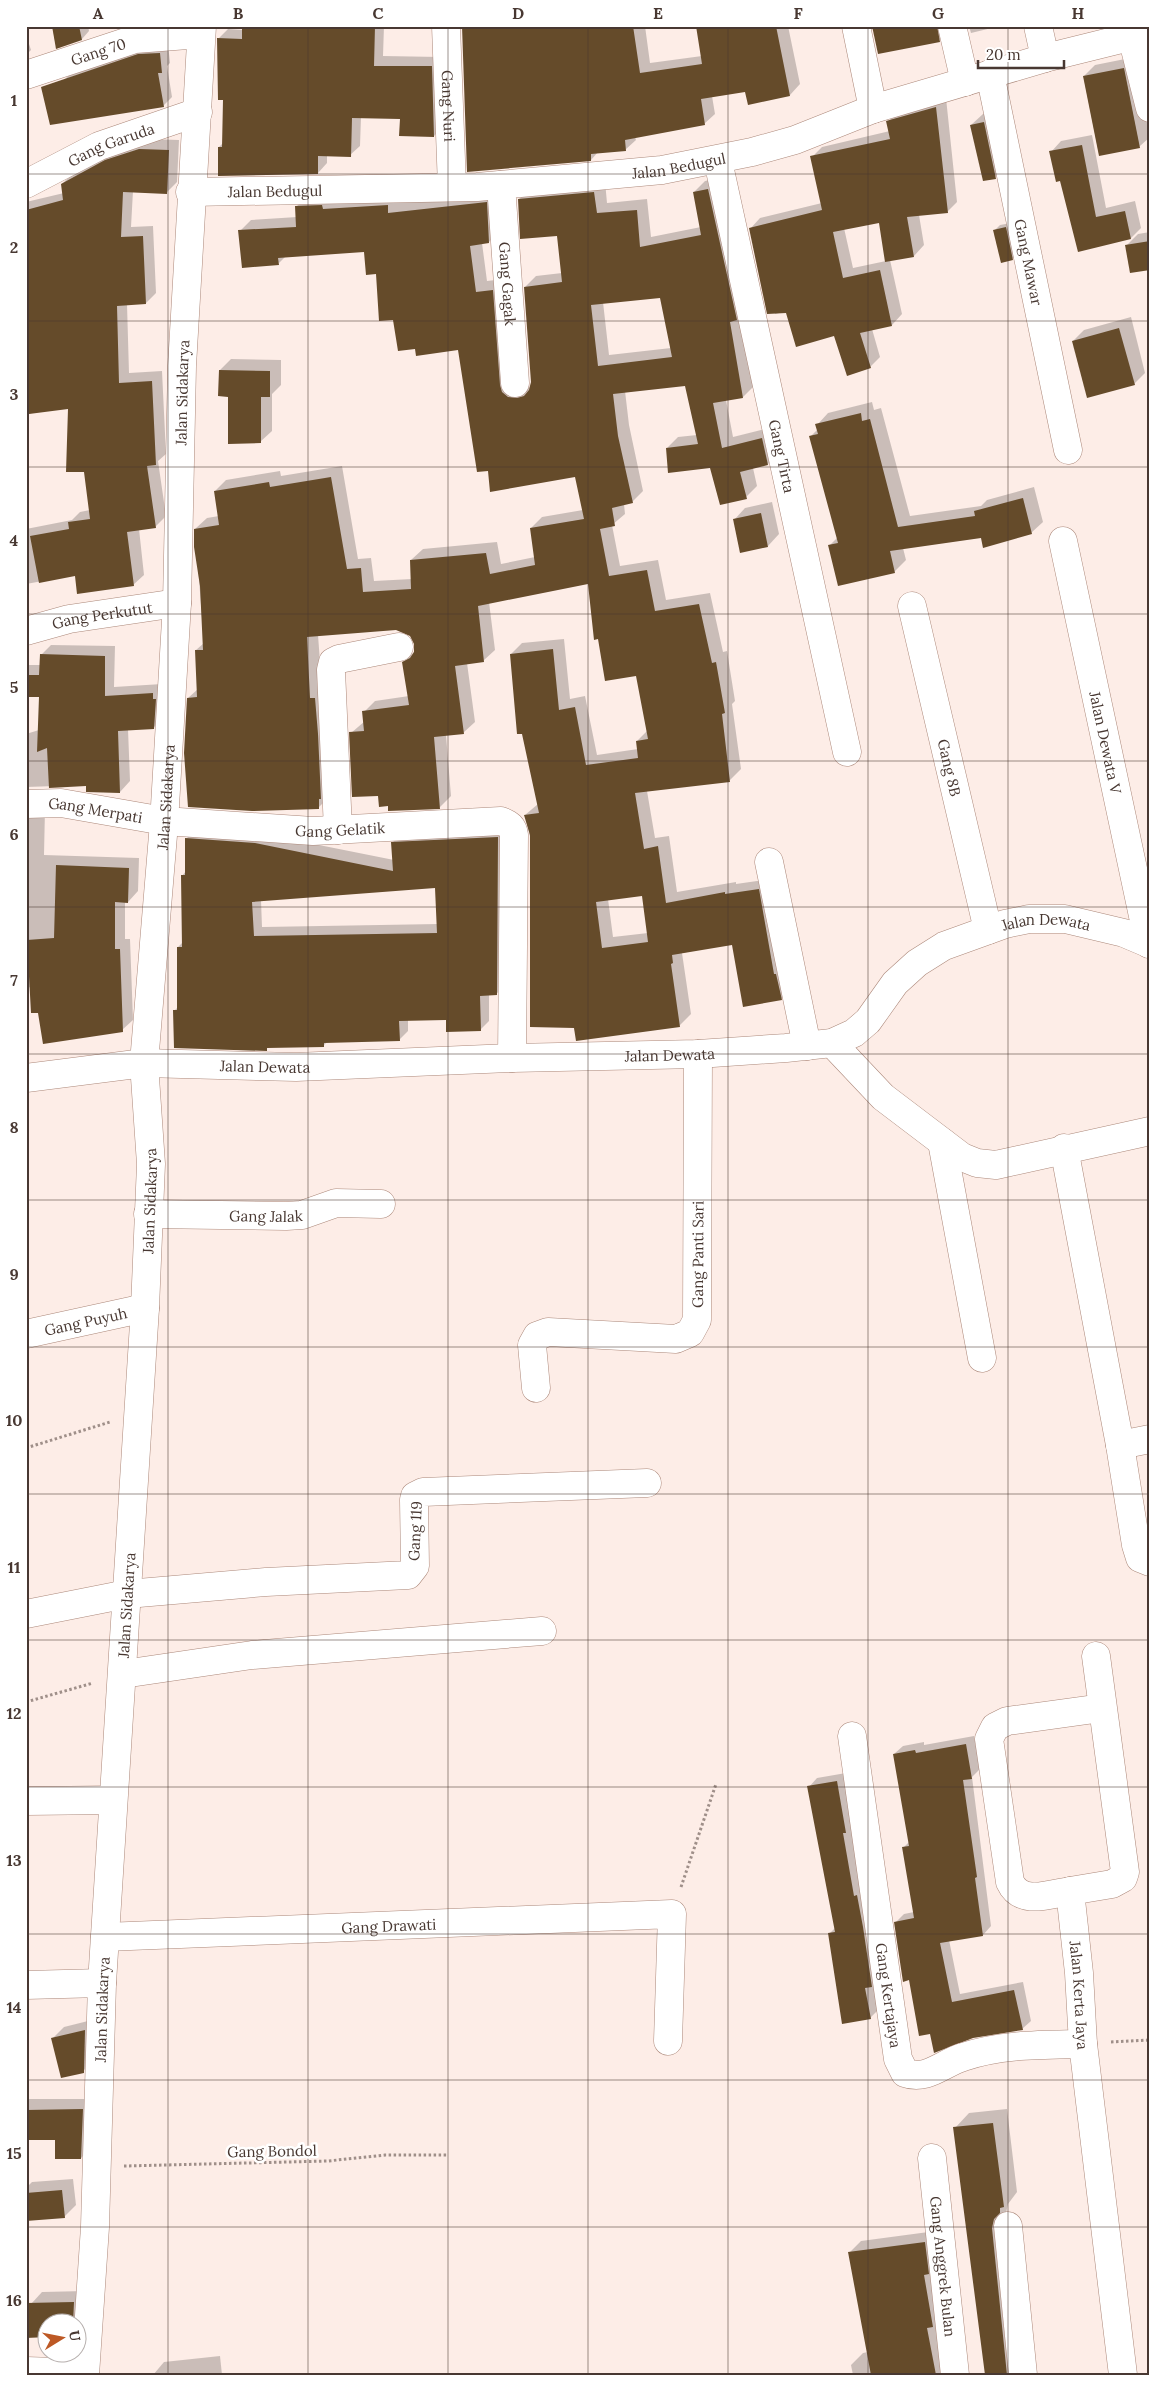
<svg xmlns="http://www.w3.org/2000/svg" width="1176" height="2401" font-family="Lora,serif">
<rect width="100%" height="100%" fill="#fdede7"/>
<!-- shadow -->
<g fill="#0003" fill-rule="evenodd">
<polygon points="53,26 88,26 89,31 82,39"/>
<polygon points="243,26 384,26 383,56 441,57 444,126 434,136 401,135 401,118 361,117 360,146 350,155 327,155 327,163 318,173 219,147 223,143 224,98 218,39 228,29 243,30"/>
<polygon points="463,26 645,26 650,63 702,56 698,26 788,26 800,84 790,95 746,91 712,96 715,114 704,124 635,137 636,140 625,150 598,152 591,160"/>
<polygon points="873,26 952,26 952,27 939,40"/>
<polygon points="969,26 1000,26 971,33"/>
<polygon points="26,35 31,50 26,55"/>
<polygon points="168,44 170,63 167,66 172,97 163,106 64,80 73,71 148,46"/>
<polygon points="1135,57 1150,137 1140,146 1100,154 1084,76 1095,65"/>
<path d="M946 98 957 202 947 212 919 215 924 245 914 256 890 260 902 314 892 325 872 329 880 357 870 367 835 334 787 311 775 314 750 229 760 218 822 203 812 157 822 147 890 131 888 122 898 111ZM880 222 886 261 853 268 844 228Z"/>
<polygon points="995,111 1007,166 995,177 971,125 983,114"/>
<polygon points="1092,135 1106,208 1135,201 1141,228 1131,238 1079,251 1061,179 1051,152 1061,141"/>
<polygon points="150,139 179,140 177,182 166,193 133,191 131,227 153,226 156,293 146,303 127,304 129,373 162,371 166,454 158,461 166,516 155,527 139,529 144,575 133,585 76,575 26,584 26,529 72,520 80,512 90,510 86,471 69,407 26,414 26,202 64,193 62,184 73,173 117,150"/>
<path d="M719 178 754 386 743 397 726 400 733 437 773 427 779 453 768 464 753 468 757 486 746 497 711 467 667 448 678 437 697 435 686 384 625 391 629 425 643 491 632 502 624 504 625 514 612 525 620 566 658 560 666 600 710 593 723 652 727 651 735 701 732 704 741 769 730 780 647 791 655 838 669 836 677 892 736 882V884L770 879 792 988 781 999 734 943 682 953 691 1014 679 1026 577 1040 525 815 538 804 511 654 522 643 564 639 570 699 585 696 597 755 638 749 637 741 647 731 637 674 589 583 489 602 495 650 483 661 467 663 475 722 463 733 446 735 451 796 440 807 389 805 379 794 351 733 365 721 364 712 375 701 409 696 403 663 415 651 416 644 411 635 396 628 318 635 330 796 319 807 188 698 198 689 196 650 204 643 195 529 207 518 219 516 215 491 226 480 280 471 281 476 342 466 358 559 371 558 374 581 412 579 411 560 423 549 497 542 501 564 535 557 531 528 542 517 583 510 576 475 489 469 459 348 416 347 394 318 377 273 366 250 286 256 279 263 240 231 251 220 297 217V206L308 195 399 194V202L497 191 500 230 489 242 482 243 487 281 504 279 519 386 529 388 532 382 525 287 536 276 562 273 558 235 519 199 530 188 605 181 607 203 647 199 651 237 701 227 694 192 705 181ZM661 297 671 348 609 355 603 302ZM643 894 648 933 613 937 608 899Z"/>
<polygon points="1011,223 1018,254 1012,259 995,230 1000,225"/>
<polygon points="1150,232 1150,268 1127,245 1138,234"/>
<polygon points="1131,317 1145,373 1134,384 1073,341 1084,330"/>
<polygon points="231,359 281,360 281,385 272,394 272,431 260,442 229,395 220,370"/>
<polygon points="872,402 874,410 881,408 910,516 981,506 987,500 1034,487 1043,522 1031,533 982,536 903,548 906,560 894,572 830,545 838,537 810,437 818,429 817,425 828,413"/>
<polygon points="772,502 779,534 768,546 734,520 745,508"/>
<polygon points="51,645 115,646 114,687 162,684 164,718 153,728 128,729 130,781 120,792 87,785 26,787 26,734 39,730 40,696 26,696 26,665 41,665 41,655"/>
<polygon points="26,804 45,809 44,855 139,858 138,891 128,902 125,902 125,939 130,939 133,1020 122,1030 39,1011 31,987 26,988"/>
<path d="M507 828 506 985 496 994H489V1021L480 1030 447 1019 408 1020V1031L399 1040 327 1042 324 1045 269 1047 266 1049 174 1011 179 1006 178 947 183 942 182 876 186 871V839L195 830 264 834 394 860 392 843 401 834ZM436 886 438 924 262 927 261 900Z"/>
<polygon points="26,1273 29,1287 26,1289"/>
<polygon points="974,1736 980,1769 972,1777 991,1926 983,1935 949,1940 960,1994 1023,1982 1031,2021 1022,2029 931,2033 910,1979 896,1922 904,1914 914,1912 903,1848 910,1841 894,1754 903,1746 924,1742 924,1745"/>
<polygon points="846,1773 879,2009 870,2018 829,1934 836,1927 809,1787 817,1778"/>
<polygon points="96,2019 95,2060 83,2071 52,2039 64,2027"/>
<polygon points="26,2099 93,2099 92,2147 81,2158 56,2139 26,2139"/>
<polygon points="1007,2109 1017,2192 1008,2204 1006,2213 1033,2375 986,2375 955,2128 969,2113"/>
<polygon points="73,2179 76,2205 64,2217 26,2220 26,2188 32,2182"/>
<polygon points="936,2231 945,2375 853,2375 851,2365 863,2353 868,2352 850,2252 861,2241"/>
<polygon points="85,2291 78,2324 48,2324 31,2304 42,2292"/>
<polygon points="220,2356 222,2375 153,2375 164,2362"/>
</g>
<!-- building -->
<g fill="#654b2a" fill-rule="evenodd">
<polygon points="52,26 79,26 82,40 56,49"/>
<polygon points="242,26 375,26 374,66 432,66 434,137 399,136 400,119 352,118 351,157 318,156 318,174 218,176 218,147 222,147 223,100 218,100 217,38 242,39"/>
<polygon points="462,26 633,26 640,73 702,64 696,26 776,26 790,96 748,105 745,92 701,99 705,125 625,140 626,151 591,154 591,161 467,172"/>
<polygon points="872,26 937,26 940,42 878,54"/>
<polygon points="160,53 162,73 158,73 164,107 50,125 41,87 138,54"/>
<polygon points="1124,68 1140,148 1099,156 1083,76"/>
<polygon points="936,107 948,213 907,217 914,257 885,262 879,223 833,232 843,278 880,270 892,326 860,333 871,368 847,376 834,336 796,347 786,313 767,314 749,228 822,210 810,156 890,139 886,121"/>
<polygon points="984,122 996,179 983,181 970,125"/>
<polygon points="1082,145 1096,217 1125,211 1131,239 1078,252 1060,181 1056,182 1049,151"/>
<polygon points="139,149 169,150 167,194 123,192 121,237 143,236 146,304 117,306 119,383 152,381 156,465 147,466 156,528 127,532 134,586 77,594 75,576 39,583 30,536 69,529 68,522 90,519 84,472 66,472 68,409 29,414 26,393 26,210 63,200 61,184 105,160"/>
<path d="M708 189 737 320 730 322 743 398 713 403 722 448 762 438 768 465 740 472 747 499 720 505 710 468 668 473 666 448 698 444 685 386 613 394 618 436 633 503 612 508 615 526 600 529 609 576 647 570 655 611 699 604 712 663 716 662 725 713 722 714 730 782 635 793 644 849 658 846 666 903 725 892V894L759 889 774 974H776L782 1000 743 1007 732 945 672 955 673 963 671 964 680 1027 576 1041 574 1028 530 1027V835L524 815 539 813 522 734H517L510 654 553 649 559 710 575 707 586 765 638 758 636 741 648 739 636 676 605 681 598 639 594 640 588 584 478 606 484 662 455 666 464 734 434 737 440 809 388 811V806L379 807 378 796 352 797 349 732 364 731 362 711 409 705 402 662 410 658 414 652V644L410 636 396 630 307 637 310 698H315L318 734 321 799H319V809L252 811 188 807 184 753 187 698 197 697 195 650H203L200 586 194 547V529L219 525 214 491 269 482 270 487 331 477 347 569 361 568 363 592 411 589 410 560 486 553 490 574 535 565 530 528 584 519 575 477 490 492 488 471 477 472 458 350 416 356 415 349 398 351 393 320 379 321 376 274 366 275 364 252 278 258 279 265 242 268 238 230 296 227 295 206 322 205 323 209 388 205V213L487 202 489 243 470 246 476 292 493 290 500 385 502 392 508 397 517 398 524 396 529 390 531 382 524 287 562 282 557 236 520 239 518 199 594 192 597 213 637 210 640 247 701 235 693 192ZM660 298 672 357 598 366 591 305ZM642 896 648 942 602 948 596 902Z"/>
<polygon points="1006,227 1013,260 1001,263 993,230"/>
<polygon points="1150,241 1150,270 1130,273 1125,245"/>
<polygon points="1119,328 1135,385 1087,398 1072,341"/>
<polygon points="219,370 270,371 270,397 261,397 261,443 228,444 228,397 218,396"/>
<polygon points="861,413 862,421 870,419 898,527 975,516 974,511 1023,498 1032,534 983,548 981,538 890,551 895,573 838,586 828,545 838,543 809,436 818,434 815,424"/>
<polygon points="761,513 768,547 740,553 733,519"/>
<polygon points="40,654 105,656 105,696 153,693 153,699 156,699 154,729 118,731 120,793 86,792 86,786 49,788 47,748 37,752 39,697 26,697 26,675 39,675"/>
<path d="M498 837 497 995 480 996 481 1031 446 1032V1020L399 1021 400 1041 324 1043V1047L267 1048V1051L174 1048 173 1010H177V947H182L181 875H185V838L255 843 393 871 391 842ZM435 888 437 933 254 936 252 902Z"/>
<polygon points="56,865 129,868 128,903 115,902 115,949 120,949 123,1032 43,1044 38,1013 31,1013 27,940 54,938"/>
<polygon points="966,1744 972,1779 963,1780 977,1877 975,1878 983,1936 940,1943 952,2002 1014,1990 1023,2030 973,2038 934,2053 930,2034 919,2036 909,1980 903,1982 894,1922 914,1918 902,1847 909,1846 893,1754 915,1750 916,1753"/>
<polygon points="837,1781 846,1833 843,1833 854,1896 857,1895 863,1927 872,1987 865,1988 871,2019 842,2024 828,1933 835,1932 807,1786"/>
<polygon points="85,2030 84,2073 61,2078 51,2038"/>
<polygon points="83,2109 81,2159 55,2159 55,2140 26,2140 26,2110"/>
<polygon points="993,2123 1004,2207 1000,2208 1000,2213 994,2219 992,2228 1007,2375 985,2375 953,2127"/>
<polygon points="62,2190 65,2218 26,2221 26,2193"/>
<polygon points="925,2242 929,2274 924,2275 933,2327 927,2328 936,2375 871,2375 848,2252"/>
<polygon points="74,2302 73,2324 48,2324 48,2337 26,2338 26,2303"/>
</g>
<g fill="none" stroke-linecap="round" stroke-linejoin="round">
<!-- minor casing -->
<g stroke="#ac887a" stroke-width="29">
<g id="minor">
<path id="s1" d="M446 26 452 187"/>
<polyline points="856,26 873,109"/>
<polyline points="952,26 965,82"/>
<polyline points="1038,26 1045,58"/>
<polyline points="1132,37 1150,108"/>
<path id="s2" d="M990 74 1068 450"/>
<path id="s3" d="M26 75 135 39 201 34"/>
<path id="s4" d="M718 161 847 752"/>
<path id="s5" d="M26 184 99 146 198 112"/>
<path id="s6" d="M501 185 515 383"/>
<path id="s7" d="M190 192 477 187 662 170 752 152 795 140 873 109 1045 58 1150 32"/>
<path id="s8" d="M1063 541 1149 944"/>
<path id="s9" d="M912 606 988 930"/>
<path id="s10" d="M26 631 69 619 177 603"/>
<path id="s11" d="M26 804 61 803 164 821 313 831 501 821C509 824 513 827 514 835L512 1058"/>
<polyline points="338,830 331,670 333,662 339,659 399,647"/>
<polyline points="769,862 807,1046"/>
<polyline points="832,1043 883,1097 962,1157 977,1163 996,1165 1150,1131"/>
<path id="s12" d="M26 1078 144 1063 296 1067 512 1058 698 1054 786 1048 832 1043 854 1033 868 1021 895 983 917 963 944 946 1005 924 1029 919H1065L1124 933 1150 944"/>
<polyline points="942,1142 982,1358"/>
<polyline points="1064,1148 1120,1445 1136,1545 1140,1558 1150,1562"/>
<path id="s13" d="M148 1214 286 1216 302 1215 336 1203 381 1204"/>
<path id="s14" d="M26 1334 145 1308"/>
<path id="s15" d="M536 1388 532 1345 537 1336 548 1332 676 1339 690 1333 697 1320 698 1054"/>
<polyline points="1120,1445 1150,1439"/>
<polyline points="26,1614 127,1594 266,1582 408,1575 415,1566 414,1500 415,1496 423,1492 647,1483"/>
<path id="s16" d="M1096 1656 1125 1872 1123 1878 1112 1884 1070 1891 1079 1973 1083 2044 1123 2375"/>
<polyline points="123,1674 252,1655 542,1631"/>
<path id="s17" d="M852 1736 898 2059 905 2073C927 2081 943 2063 963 2057 1002 2044 1042 2045 1083 2044"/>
<polyline points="26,1801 113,1800"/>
<path d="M1070 1891C1050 1894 1021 1906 1010 1882L989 1739 995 1727 1007 1721 1102 1708"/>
<path id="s18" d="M105 1937 672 1914 668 2041"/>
<polyline points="26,1985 102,1983"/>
<path id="s19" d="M932 2158 955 2375"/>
<polyline points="1008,2226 1023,2375"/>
<polyline points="26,2371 85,2373"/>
<path id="s20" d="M85 2375 95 2227 102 1983 145 1308 151 1164 144 1063 164 823 177 603 182 366 202 26"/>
</g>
</g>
<!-- path -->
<g stroke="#9f8f89" stroke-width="3" stroke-dasharray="2.5 2.5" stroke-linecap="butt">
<polyline points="26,1448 110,1422"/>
<polyline points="26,1702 93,1683"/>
<polyline points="681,1887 716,1784"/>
<polyline points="1111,2042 1150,2040"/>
<polyline points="124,2166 328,2161 385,2155 448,2155"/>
</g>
<!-- minor -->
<use href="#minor" stroke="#fff" stroke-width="28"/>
</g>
<!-- grid -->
<path fill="none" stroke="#483832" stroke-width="1" stroke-opacity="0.55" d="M168 26V2375M308 26V2375M448 26V2375M588 26V2375M728 26V2375M868 26V2375M1008 26V2375M26 174H1150M26 321H1150M26 467H1150M26 614H1150M26 761H1150M26 907H1150M26 1054H1150M26 1200H1150M26 1347H1150M26 1494H1150M26 1640H1150M26 1787H1150M26 1934H1150M26 2080H1150M26 2227H1150"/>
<g text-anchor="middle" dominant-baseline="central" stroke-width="5" stroke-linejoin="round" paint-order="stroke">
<!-- street labels -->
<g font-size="15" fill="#483832" stroke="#fff">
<text stroke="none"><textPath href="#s3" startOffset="76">Gang 70</textPath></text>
<text stroke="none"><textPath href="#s1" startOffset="80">Gang Nuri</textPath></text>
<text stroke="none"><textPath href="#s5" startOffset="94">Gang Garuda</textPath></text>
<text stroke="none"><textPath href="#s7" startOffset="490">Jalan Bedugul</textPath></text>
<text stroke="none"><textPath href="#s7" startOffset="85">Jalan Bedugul</textPath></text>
<text stroke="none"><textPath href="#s2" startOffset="192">Gang Mawar</textPath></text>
<text stroke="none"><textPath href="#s6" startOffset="99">Gang Gagak</textPath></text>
<text stroke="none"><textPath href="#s20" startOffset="1986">Jalan Sidakarya</textPath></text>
<text stroke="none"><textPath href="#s4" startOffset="302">Gang Tirta</textPath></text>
<text stroke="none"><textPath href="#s10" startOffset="78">Gang Perkutut</textPath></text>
<text stroke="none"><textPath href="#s8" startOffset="206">Jalan Dewata V</textPath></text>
<text stroke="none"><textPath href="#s9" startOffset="166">Gang 8B</textPath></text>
<text stroke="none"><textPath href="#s20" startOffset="1581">Jalan Sidakarya</textPath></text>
<text stroke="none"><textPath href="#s11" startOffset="70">Gang Merpati</textPath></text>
<text stroke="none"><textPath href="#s11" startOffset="316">Gang Gelatik</textPath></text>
<text stroke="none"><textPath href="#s12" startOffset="1065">Jalan Dewata</textPath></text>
<text stroke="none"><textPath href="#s12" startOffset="645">Jalan Dewata</textPath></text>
<text stroke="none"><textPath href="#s12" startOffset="240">Jalan Dewata</textPath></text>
<text stroke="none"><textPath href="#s20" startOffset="1176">Jalan Sidakarya</textPath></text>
<text stroke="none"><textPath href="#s13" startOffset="118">Gang Jalak</textPath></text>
<text stroke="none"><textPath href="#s15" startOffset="289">Gang Panti Sari</textPath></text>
<text stroke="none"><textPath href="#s14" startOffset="61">Gang Puyuh</textPath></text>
<text transform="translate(415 1531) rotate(-87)">Gang 119</text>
<text stroke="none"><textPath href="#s20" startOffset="771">Jalan Sidakarya</textPath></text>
<text stroke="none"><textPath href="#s18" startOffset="284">Gang Drawati</textPath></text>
<text stroke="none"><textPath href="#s16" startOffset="384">Jalan Kerta Jaya</textPath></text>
<text stroke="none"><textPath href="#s17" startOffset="262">Gang Kertajaya</textPath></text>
<text stroke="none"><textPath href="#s20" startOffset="366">Jalan Sidakarya</textPath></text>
<text transform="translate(272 2151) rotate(-1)">Gang Bondol</text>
<text stroke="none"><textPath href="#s19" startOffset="109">Gang Anggrek Bulan</textPath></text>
</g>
</g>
<!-- border -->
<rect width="1176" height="2401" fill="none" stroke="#ffffff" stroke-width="55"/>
<!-- north arrow -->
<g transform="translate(62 2338) rotate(80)"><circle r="24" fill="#ffffff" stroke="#b6afad"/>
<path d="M0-4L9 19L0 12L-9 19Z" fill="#bd5925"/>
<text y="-8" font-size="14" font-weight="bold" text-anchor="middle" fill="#483832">U</text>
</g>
<!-- scale -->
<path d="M978 60v8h86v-8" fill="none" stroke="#483832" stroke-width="2.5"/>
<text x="986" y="60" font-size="15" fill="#483832" stroke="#ffffff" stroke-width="4" paint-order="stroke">20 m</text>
<rect x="28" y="28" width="1120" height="2346" fill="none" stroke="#483832" stroke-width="2"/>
<g font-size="16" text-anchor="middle" font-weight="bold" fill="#483832">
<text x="98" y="19">A</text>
<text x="238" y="19">B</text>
<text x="378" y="19">C</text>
<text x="518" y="19">D</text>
<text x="658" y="19">E</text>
<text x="798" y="19">F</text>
<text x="938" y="19">G</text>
<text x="1078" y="19">H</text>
<text x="14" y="106">1</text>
<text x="14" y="253">2</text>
<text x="14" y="400">3</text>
<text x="14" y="546">4</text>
<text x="14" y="693">5</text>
<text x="14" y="840">6</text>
<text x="14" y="986">7</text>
<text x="14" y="1133">8</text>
<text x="14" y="1280">9</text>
<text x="14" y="1426">10</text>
<text x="14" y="1573">11</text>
<text x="14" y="1719">12</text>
<text x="14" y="1866">13</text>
<text x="14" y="2013">14</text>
<text x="14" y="2159">15</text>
<text x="14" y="2306">16</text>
</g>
</svg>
